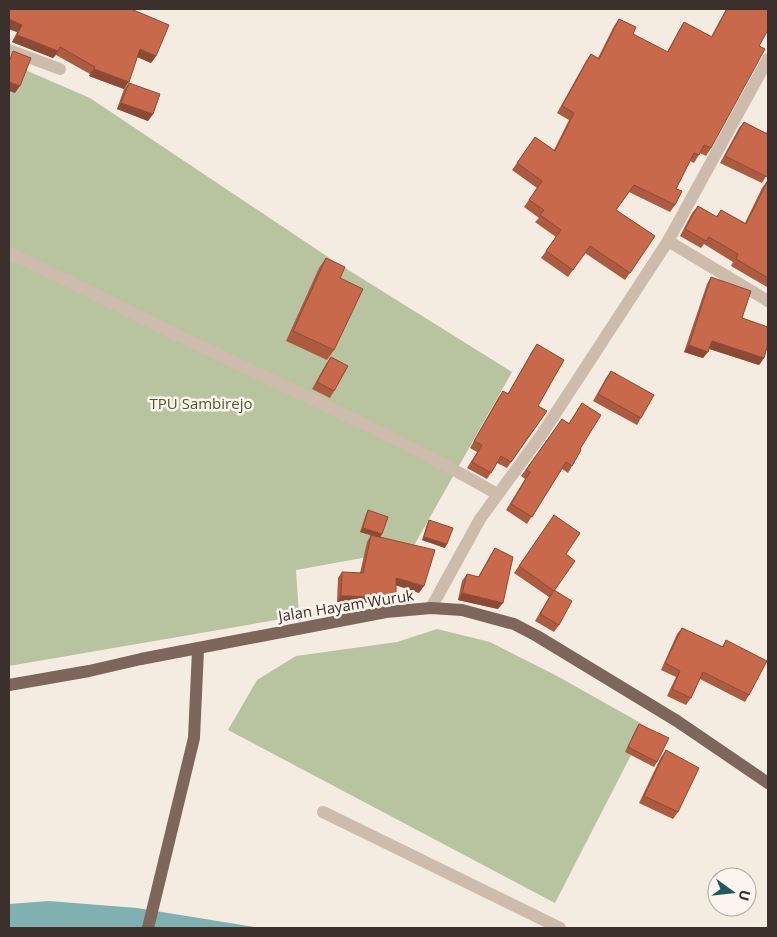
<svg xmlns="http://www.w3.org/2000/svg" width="777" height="937" font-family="'Open Sans',sans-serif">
<rect width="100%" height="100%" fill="#f4ebe1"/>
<!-- green -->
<g fill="#b8c4a0">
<polygon points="9,63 90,98 334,261 512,372 412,549 296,570 299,616 9,666"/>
<polygon points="437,629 490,642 557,676 646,726 555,903 228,730 257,680 296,656 397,642"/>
</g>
<!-- water -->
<polygon fill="#7fb0b2" points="49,901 137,908 260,928 9,928 9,904"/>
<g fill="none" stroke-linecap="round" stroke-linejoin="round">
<!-- minor -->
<g stroke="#cdbbac" stroke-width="12">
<polyline points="9,50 60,69"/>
<polyline points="668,241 768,301"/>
<path d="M9 253C79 285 147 321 217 354 311 399 407 442 497 494"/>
<polyline points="431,608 480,519 542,434 668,241 768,59"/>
<polyline points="323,812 560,928"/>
</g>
<!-- major -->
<g stroke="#7d675c" stroke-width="12">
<polyline points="9,685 89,671 141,659 386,612 431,608 462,610 514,624 537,636 677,721 768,783"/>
<polyline points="148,928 194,738 198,650"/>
</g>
</g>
<!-- wall -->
<g fill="#ac5a40">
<polygon points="9,9 156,56 151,63 137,57 124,89 89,76 90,74 56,55 53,58 12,42 17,32 9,29"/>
<polygon points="726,9 768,9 759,46 711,148 706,156 700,153 694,163 690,161 676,189 675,205 670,212 629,192 616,210 655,236 625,280 585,253 568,277 541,258 556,237 535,222 539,218 524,207 537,188 512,170 535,137 554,150 569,120 557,113 586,61 591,54 598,58 614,26 619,19 633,34 667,52 679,30 684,22 711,37"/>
<polygon points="129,83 153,114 148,121 117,109 124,89"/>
<polygon points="744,122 766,133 768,129 768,173 762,183 720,163 739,128"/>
<polygon points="768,180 768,284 767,287 731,266 733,262 704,244 701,248 680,236 692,213 698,206 716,217 721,210 745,223 762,188"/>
<polygon points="326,258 340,278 334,350 327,360 286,341 319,268"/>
<polygon points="711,277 742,318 764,358 759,365 709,349 703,358 684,352 707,284"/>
<polygon points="537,344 538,406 547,411 507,468 497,463 487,479 467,468 477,452 470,448 498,398 503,391 508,394 532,351"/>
<polygon points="331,357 334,391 330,398 312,389 326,364"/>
<polygon points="611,371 641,418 637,425 593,401 606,378"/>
<polygon points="582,403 580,449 572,466 568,473 562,469 527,524 506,510 525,479 521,476 562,419 569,423"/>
<polygon points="368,510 380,537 419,593 396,585 396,597 391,603 337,602 338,578 342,572 360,573 367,542 371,535 360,532 366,514"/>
<polygon points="554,515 566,554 554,591 559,625 554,632 535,621 549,597 514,573"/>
<polygon points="429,520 445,548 422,540 427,524"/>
<polygon points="495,548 498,609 458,600 462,581 467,574 478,577 491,554"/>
<polygon points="682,628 722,647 726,640 749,695 745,702 700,679 691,698 686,705 667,696 676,677 661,670 677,634"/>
<polygon points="639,724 657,762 654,767 625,752 636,729"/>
<polygon points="666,750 678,812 673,819 639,803 661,757"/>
</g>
<!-- shaded-wall -->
<g fill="#8c4a34">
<polygon points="9,19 22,25 17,32 9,29"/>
<polygon points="17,35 58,51 53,58 12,42"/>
<polygon points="140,49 156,56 151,63 135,56"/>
<polygon points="94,69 129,82 124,89 89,76"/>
<polygon points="9,82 20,86 15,93 9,91"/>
<polygon points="121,103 153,114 148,121 117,109"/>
<polygon points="712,341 764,358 759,365 707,348"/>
<polygon points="689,345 708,352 703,358 684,352"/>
<polygon points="363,528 382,534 380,538 360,532"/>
<polygon points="424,537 447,544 445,548 422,540"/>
<polygon points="396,578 424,586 419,593 392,584"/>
<polygon points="462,593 503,603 498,609 458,600"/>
<polygon points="341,596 396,597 391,603 337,602"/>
</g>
<!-- building -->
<g fill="#c8694b" stroke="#8c4a34">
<polygon points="9,9 131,9 169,25 156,56 140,49 129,82 94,69 95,67 60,47 58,51 17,35 22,25 9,19"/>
<polygon points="727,9 768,9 768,30 759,46 765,49 711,148 704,145 699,155 694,153 676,189 682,191 675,205 634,185 616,210 655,236 630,273 590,246 573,270 546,251 561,230 540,215 544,210 529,200 542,181 517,163 535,137 555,151 574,113 562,106 591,54 599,59 619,19 636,27 633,34 668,52 684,22 712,37"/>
<polygon points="13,51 31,58 20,86 9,82 9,62"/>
<polygon points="129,83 160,94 153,114 121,103"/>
<polygon points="744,122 767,134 768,132 768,173 767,177 725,156"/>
<polygon points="768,180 768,278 736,259 738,254 709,237 706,241 685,229 698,206 717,217 721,210 746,224"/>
<polygon points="326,258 345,267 340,278 363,289 334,350 293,331"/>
<polygon points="711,277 751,291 742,318 768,327 768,344 764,358 712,341 708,352 689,345"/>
<polygon points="537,344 564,360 538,406 547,411 511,462 501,456 491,473 472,462 482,445 474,441 503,391 508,394"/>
<polygon points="331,357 348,366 334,391 317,382"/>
<polygon points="611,371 654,395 641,418 598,394"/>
<polygon points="582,403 601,415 580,449 581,450 572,466 566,462 532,517 511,504 530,472 526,470 562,419 569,424"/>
<polygon points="368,510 388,517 382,534 363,528"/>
<polygon points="554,515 580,533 566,554 575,561 554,591 519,566"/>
<polygon points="429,520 453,528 447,544 424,537"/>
<polygon points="371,535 435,550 424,586 396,578 396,597 341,596 342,572 363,573"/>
<polygon points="495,548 513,557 503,603 462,593 467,574 479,577"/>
<polygon points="554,590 572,601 559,625 540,614"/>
<polygon points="682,628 723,647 726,640 767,661 749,695 703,672 691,698 672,689 680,671 665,663"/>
<polygon points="639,724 669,738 657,762 628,747"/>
<polygon points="666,750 699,768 678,812 644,796"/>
</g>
<g text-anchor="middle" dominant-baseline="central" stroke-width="5" stroke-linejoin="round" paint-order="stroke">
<!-- park labels -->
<g font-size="15" fill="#4a5a2e" stroke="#fbf5ee">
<text x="201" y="403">TPU Sambirejo</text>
</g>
<!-- street labels -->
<g font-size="15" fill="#3b302b" stroke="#fbf5ee">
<text transform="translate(346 605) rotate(-9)">Jalan Hayam Wuruk</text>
</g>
</g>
<!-- border -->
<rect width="777" height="937" fill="none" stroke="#3b302b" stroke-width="20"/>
<!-- north arrow -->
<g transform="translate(732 892) rotate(105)"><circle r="24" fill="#fbf5ee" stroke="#aea6a0"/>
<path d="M0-4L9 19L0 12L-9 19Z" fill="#1f5a5e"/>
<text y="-8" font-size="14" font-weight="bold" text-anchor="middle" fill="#3b302b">U</text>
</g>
</svg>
